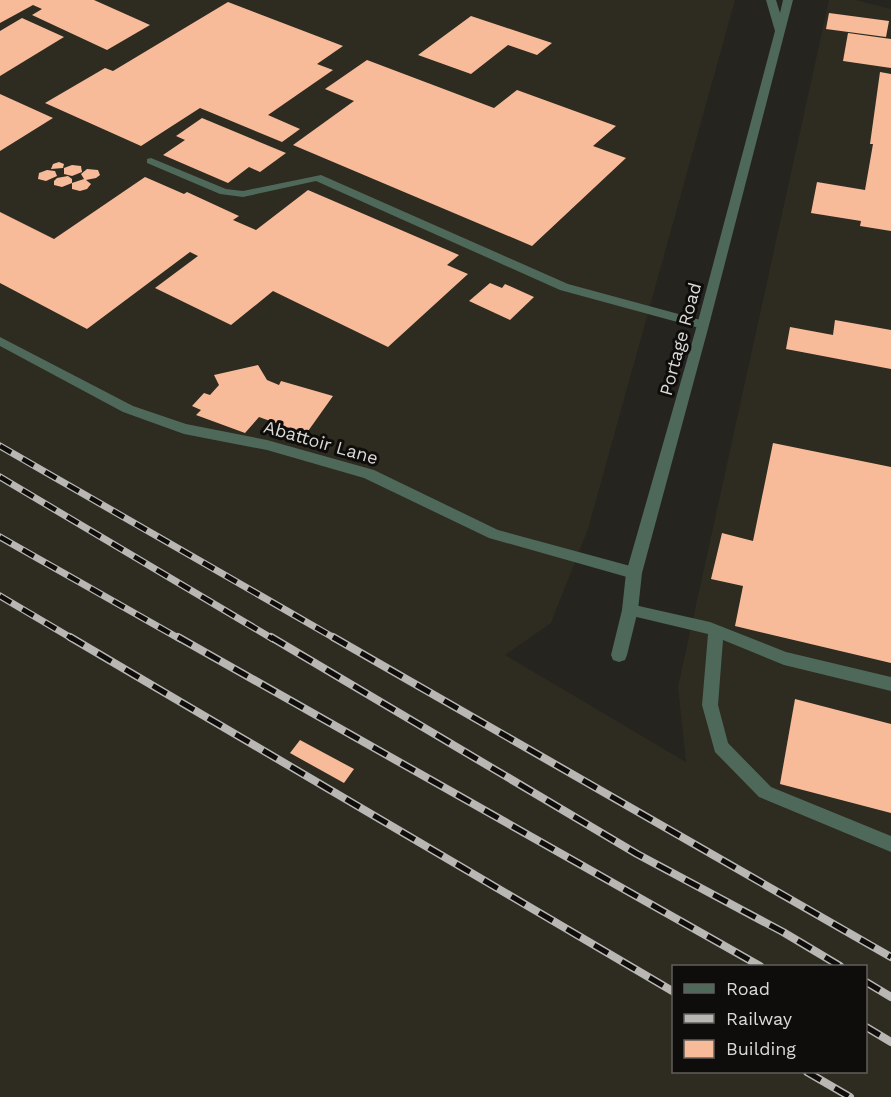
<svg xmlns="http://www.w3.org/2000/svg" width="891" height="1097" font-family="'Work Sans',sans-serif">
<rect width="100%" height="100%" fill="#25241f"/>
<!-- built -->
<path fill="#2e2b20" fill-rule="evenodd" d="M0 0H735L588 529 551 623 505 655 686 762 678 687 829 0H855L891 9V1097H0ZM674 966H866V1072H674Z"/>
<!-- building -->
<g fill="#f8bb9a">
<polygon points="0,0 94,0 150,25 107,50 32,15 42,9 33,5 0,23"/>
<polygon points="228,2 343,46 317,64 333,70 268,115 300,129 282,142 200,108 141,146 45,103 105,68 113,71"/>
<polygon points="829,13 889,21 886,37 826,29"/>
<polygon points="471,16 552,43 537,55 508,45 471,74 418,55"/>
<polygon points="22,18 64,37 0,76 0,31"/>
<polygon points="848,33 891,39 891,68 843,61"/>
<polygon points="367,60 494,108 517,90 616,126 593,146 626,158 532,246 293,145 354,101 325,89"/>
<polygon points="880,72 891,74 891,231 860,226 861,221 811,213 817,182 865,190 873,144 870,144"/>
<polygon points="0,94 53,118 0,151"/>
<polygon points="202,118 286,153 260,172 249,167 228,183 163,155 185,140 176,136"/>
<polygon points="59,162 64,164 63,168 51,169 53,164"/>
<polygon points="72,165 81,166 82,172 72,176 64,174 64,168"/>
<polygon points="87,169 98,170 100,175 96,178 86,180 91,184 87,189 80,191 72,189 72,183 84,179 81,174"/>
<polygon points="47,170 55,171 57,176 46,181 38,179 39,173"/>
<polygon points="68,176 72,179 72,183 62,187 54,185 54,181 57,178"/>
<polygon points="145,177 184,194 187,192 239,216 233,220 256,230 308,190 459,255 447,265 468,274 388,347 273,291 231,325 155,288 198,256 190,252 87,329 0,283 0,212 54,239"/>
<polygon points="490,283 502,288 505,284 534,297 510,320 469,301"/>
<polygon points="835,320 891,330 891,369 786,349 790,327 833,335"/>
<polygon points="258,365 267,380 279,385 281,381 333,396 306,434 259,417 245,433 196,415 201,410 192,406 204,393 210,395 219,385 214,375"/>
<polygon points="773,443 891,467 891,663 735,626 743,586 711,579 722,533 753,541"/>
<polygon points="795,699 891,724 891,813 780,784"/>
<polygon points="300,740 354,769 344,783 290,753"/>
</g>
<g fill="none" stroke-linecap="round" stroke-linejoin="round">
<!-- lane -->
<g fill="#4e685a" fill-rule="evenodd">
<polygon points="151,158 226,189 243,191 321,175 568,284 708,322 709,325 703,329 560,290 316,181 243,197 220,194 147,163 147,159"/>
<polygon points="0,337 133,406 186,424 267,440 374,470 498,530 634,567 639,569 642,573 639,577 634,579 489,538 364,478 267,450 184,434 123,412 0,346"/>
<polygon points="630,604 710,622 786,652 891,677 891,691 784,665 723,640 718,705 728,743 771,787 891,836 891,852 759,797 715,752 702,705 708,634 624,614 622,610 624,606"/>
</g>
<!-- street -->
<polygon fill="#4e685a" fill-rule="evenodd" points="766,0 776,0 780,13 783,0 793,0 709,325 642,573 638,610 627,655 625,660 619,662 613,660 611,655 622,610 626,573 697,325 775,31"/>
<!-- rail-far1 casing -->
<g stroke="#b8b7b3" stroke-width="7">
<g id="rail-far1">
<polyline points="0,446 336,639"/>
<polyline points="0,477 273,639"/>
<polyline points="0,537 180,639"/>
<polyline points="0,596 73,639"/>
</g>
</g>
<!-- rail casing -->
<g stroke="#b8b7b3" stroke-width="8">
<g id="rail">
<polyline points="70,637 674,992"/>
<polyline points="178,637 760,966"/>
<polyline points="271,637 637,854 783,932 840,966"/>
<polyline points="333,637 891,957"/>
<polyline points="866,982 891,997"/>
<polyline points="866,1027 891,1042"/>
<polyline points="807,1072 850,1097"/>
</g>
</g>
<!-- rail-far1 -->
<use href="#rail-far1" stroke="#0e0d0b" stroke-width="4.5" stroke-dasharray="13" stroke-linecap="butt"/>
<!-- rail -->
<use href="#rail" stroke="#0e0d0b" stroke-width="5" stroke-dasharray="16" stroke-linecap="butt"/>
</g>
<g text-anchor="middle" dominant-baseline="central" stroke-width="6" stroke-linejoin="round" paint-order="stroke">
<!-- street labels -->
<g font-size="18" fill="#dbdad6" stroke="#0e0d0b">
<text transform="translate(680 339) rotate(-75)">Portage Road</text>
<text transform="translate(321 442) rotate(16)">Abattoir Lane</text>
</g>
</g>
<!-- legend -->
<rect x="672" y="965" width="195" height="108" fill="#0e0d0b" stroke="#605f5c" stroke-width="1.5"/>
<rect x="684" y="984" width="30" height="9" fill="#4e685a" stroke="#605f5c" stroke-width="1.5"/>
<text x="726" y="995" font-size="18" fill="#dbdad6">Road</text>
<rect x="684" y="1014" width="30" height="9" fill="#b8b7b3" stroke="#605f5c" stroke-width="1.5"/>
<text x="726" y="1025" font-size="18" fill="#dbdad6">Railway</text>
<rect x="684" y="1040" width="30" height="18" fill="#f8bb9a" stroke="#605f5c" stroke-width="1.5"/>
<text x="726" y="1055" font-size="18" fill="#dbdad6">Building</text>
</svg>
